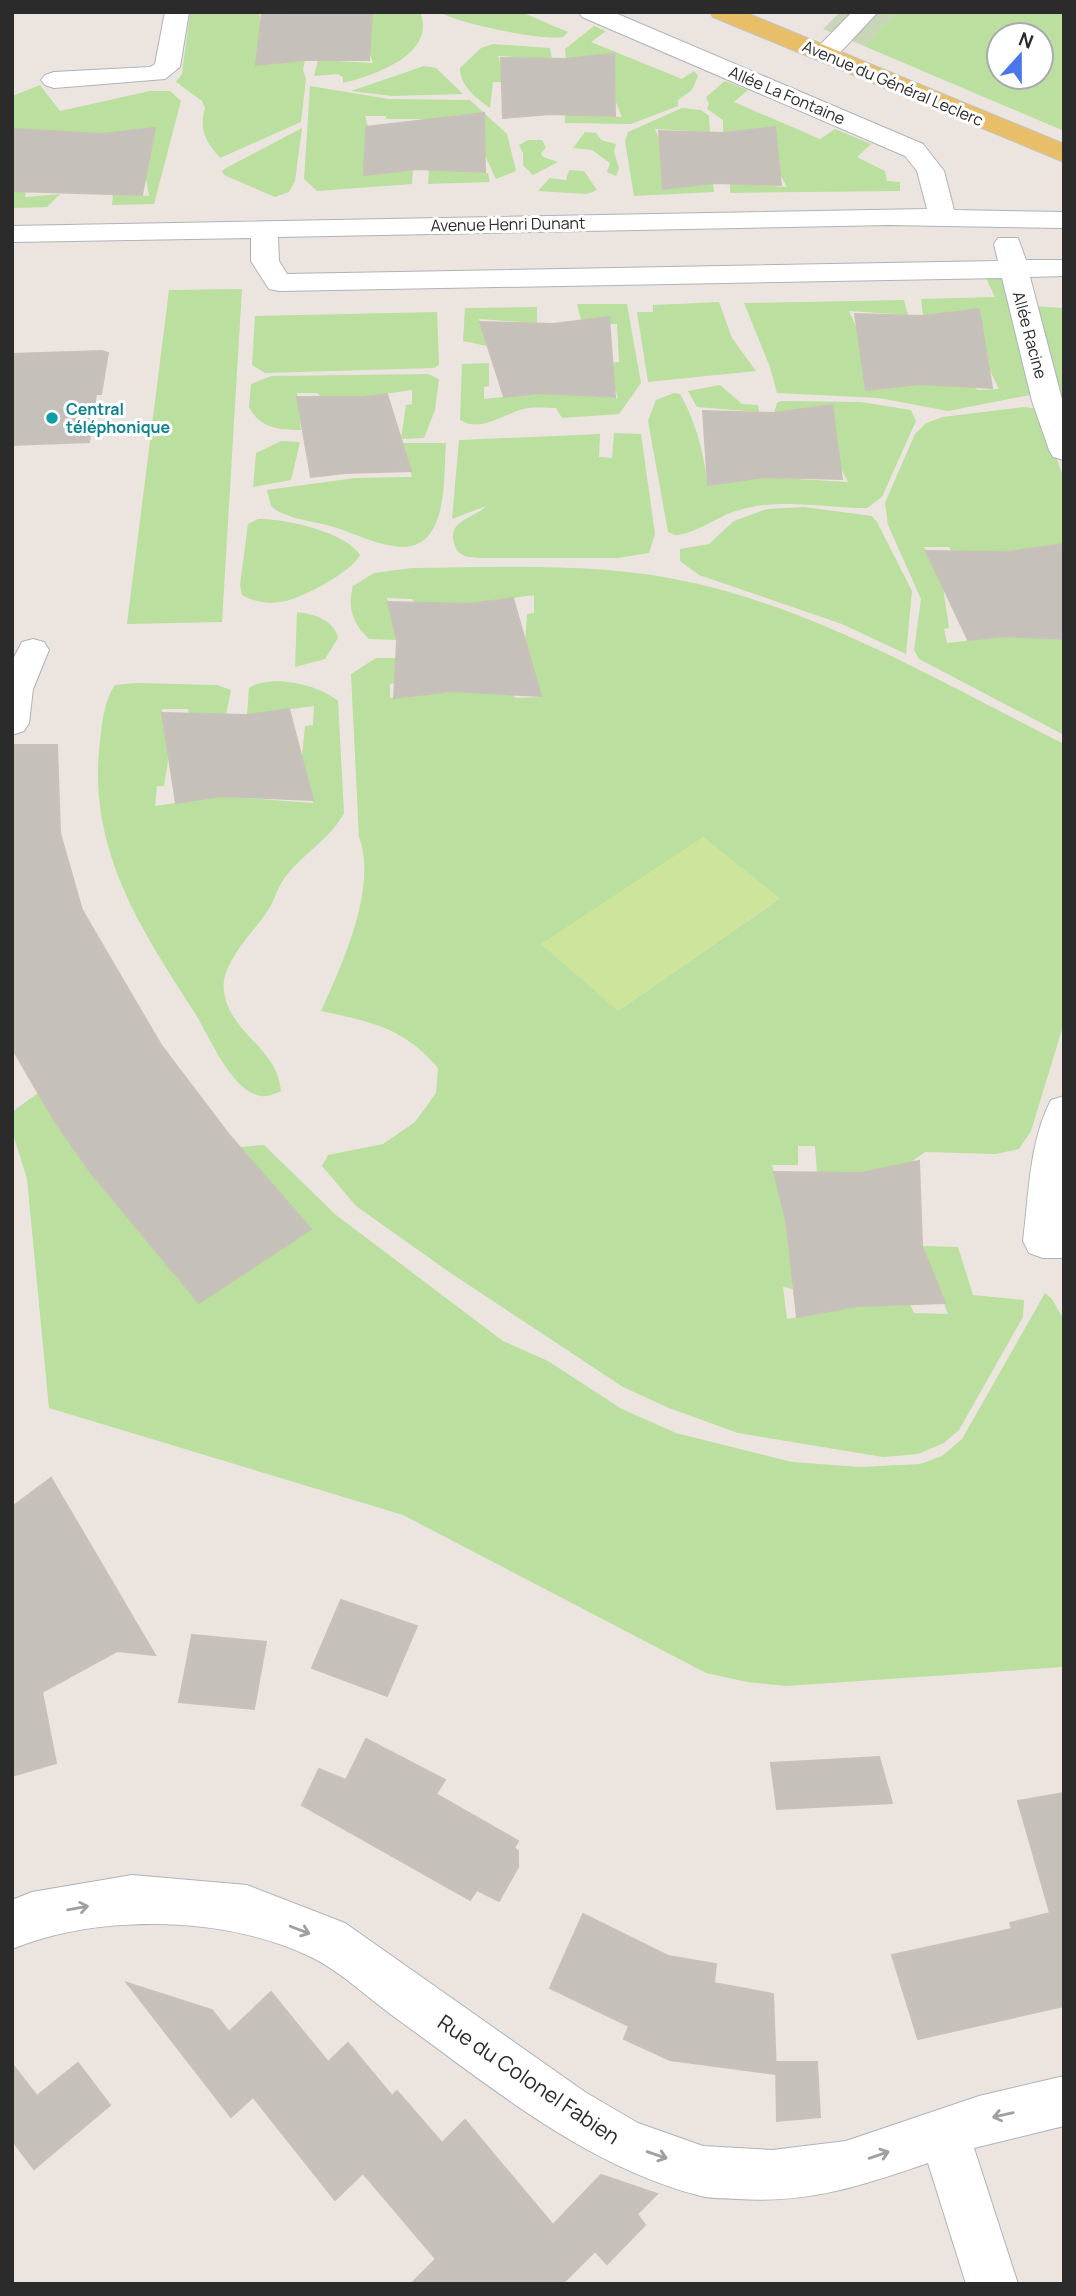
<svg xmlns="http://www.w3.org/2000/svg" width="1076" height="2296" font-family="Manrope,sans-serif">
<rect width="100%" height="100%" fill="#ece5df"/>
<!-- green -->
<g fill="#badf9f" fill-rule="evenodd">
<path d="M190 12H259L265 37 305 60 303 70 306 79 301 122 220 158C205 140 199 131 205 108L202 101 176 82 182 74Z"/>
<path d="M372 12H420C438 54 373 76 343 83V77L338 74 314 76 318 60 373 63 364 38 366 21 372 20Z"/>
<path d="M440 12H521L568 32 563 37C544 41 455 23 440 12Z"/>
<path d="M897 12H1064V131L864 46ZM999 35H1041V77H999Z"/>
<polygon points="594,26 606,31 591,42 682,79 694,71 698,76 692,90 678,100 678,106 631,124 565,123 565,114 622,117 608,83 614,54 566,59 565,49"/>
<path d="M493 44 550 48 552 59 498 56 507 82H493L490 108C476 98 460 86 460 68L481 48Z"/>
<polygon points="424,66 436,68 463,94 392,96 351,91"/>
<polygon points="725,81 748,90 734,102 820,139 835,129 871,144 857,157 885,171 887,181 900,182 900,191 730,193 730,183 787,187 771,158 775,127 723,133 723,120 707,109 709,104 706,97"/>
<polygon points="40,85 60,111 150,91 170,91 181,101 154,204 112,205 113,194 149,196 143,160 147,140 153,140 155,128 102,134 35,130 25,197 60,194 47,207 12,208 12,96"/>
<polygon points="310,86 389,99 470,100 507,134 516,171 496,179 480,145 484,114 433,119 386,119 386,116 365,116 373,144 364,175 413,170 412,184 317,191 304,179"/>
<polygon points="682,108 701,110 709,116 710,132 655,129 667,157 713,183 714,192 634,196 625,141 628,132"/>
<polygon points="302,128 295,181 289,192 275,197 224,175 222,171 226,168"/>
<polygon points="585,132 596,133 601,140 616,144 614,152 619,168 616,176 607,172 610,163 592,150 573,148"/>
<polygon points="528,140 542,140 546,148 541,153 543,157 558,162 533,175 523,165 523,153 519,145"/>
<polygon points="429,169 488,173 490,182 428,184"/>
<polygon points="569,170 584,171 597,190 587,194 538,191 550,178 566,180"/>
<polygon points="985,276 1007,276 1035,394 948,411 879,398 777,393 770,367 744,303 904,300 908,315 849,311 864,344 869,378 864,378 866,390 920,384 974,387 978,390 999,389 978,346 981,322 979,309 923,316 921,299 995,297"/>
<polygon points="242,289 222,622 127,624 169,290"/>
<polygon points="719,302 732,338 756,371 648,382 637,312 653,312 653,305"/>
<path d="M577 304H627L641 383 619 414 562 418 556 408C547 408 537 407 528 408 507 411 482 434 460 420L462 364 489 363V386L484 387V399L539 393 618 398 606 363 619 362 617 324H610L609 317 581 320Z"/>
<polygon points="1033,306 1064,308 1064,426"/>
<polygon points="537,307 537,323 479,319 487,346 463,341 465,308"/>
<polygon points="437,312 439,365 434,368 265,373 252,365 255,316"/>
<path d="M428 374 439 379 435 410 424 438 401 439 406 405 412 404V390L364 397H321L317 393H297L301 430C279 430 260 428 249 407L251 384 271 376Z"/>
<polygon points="720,385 742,404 758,405 759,412 697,407 688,391"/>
<path d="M674 393 680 394C697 424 703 452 708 485L764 477 848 482 830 446 828 421 834 420 832 406 774 413 777 403 781 401 861 402 911 410 916 421 882 497 867 508C823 508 780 497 736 511 716 517 696 534 675 535L668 532 648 421 656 400Z"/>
<polygon points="1024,407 1039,409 1064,479 1064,544 1007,552 951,551 949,547 924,547 943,587 949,628 944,629 947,643 1006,636 1064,639 1064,735 919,659 914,650 921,599 888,525 885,503 890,491 915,434 926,423 943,417"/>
<path d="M614 433 641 434 655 534 649 553 618 558H479C469 557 459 557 455 546 445 520 474 519 486 506L452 519 459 440 600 434 599 457 612 458Z"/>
<polygon points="281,441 300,442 291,480 253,487 256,453"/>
<path d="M402 443H446C443 479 450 556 393 546 373 543 355 534 337 528 317 521 286 520 271 506L267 490 355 478 412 477Z"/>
<polygon points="804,507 872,516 877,522 912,591 906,654 842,624 699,575 680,561 680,549 709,544 734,521 767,509"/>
<path d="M258 519C284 518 346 532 360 555 353 571 298 601 280 602 267 604 254 602 242 595L240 585 248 524Z"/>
<path d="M412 568C505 567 603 562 694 583 825 613 944 684 1064 744V1023L1031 1131 1019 1149 996 1154 925 1152 908 1164 861 1173H817L815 1146H798V1165H772L786 1220 793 1289 783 1287 787 1319 858 1306 910 1304 914 1313 948 1314 922 1246 958 1247 973 1295 1024 1300 1023 1317 959 1430 944 1443 918 1454 883 1457 738 1433 669 1408 623 1387 452 1274 356 1206 322 1166 328 1155 383 1144 415 1122 436 1093 438 1068C403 1027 371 1022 321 1011 342 965 378 887 359 837L351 674 376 658H396L395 683 390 684V698L452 691 512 694 516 698 541 697 525 643 527 614 534 613V595L470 604 414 603 412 599 387 598 397 640 369 639C353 624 347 608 353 586L374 573ZM703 837 779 899 618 1011Z"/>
<path d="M297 612C314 614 334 620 338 638L325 659 295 667Z"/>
<path d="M136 683 217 685 231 690 226 715 189 714 188 709H162L169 755 164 786H157L155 806 221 796 313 803 302 757 305 726 313 725 314 706 247 715 249 688C271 673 320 685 338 701L344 813C331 838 303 854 286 876 278 886 275 899 269 909 253 934 216 966 225 997 235 1037 277 1048 281 1091 275 1094 267 1097 261 1096 231 1092 208 1033 193 1010 139 926 87 847 100 741 102 724 104 700 115 685Z"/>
<polygon points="38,1093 91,1173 199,1303 240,1147 264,1145 336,1215 503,1341 548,1361 622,1409 676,1433 792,1462 860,1467 920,1464 942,1456 962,1439 1045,1293 1052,1299 1064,1320 1064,1667 786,1686 747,1682 706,1673 403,1515 49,1408 27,1179 12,1131 12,1112"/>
</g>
<!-- cemetery -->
<polygon fill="#c8d5b7" points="840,12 897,12 864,46 823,29"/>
<!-- pitch -->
<polygon fill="#cce59b" points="703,837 780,898 618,1011 541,944"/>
<!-- building -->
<g fill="#c5c0ba" stroke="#c8c1b8" stroke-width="2">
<polygon points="350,12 372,12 369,60 305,60 256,65 262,14"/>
<polygon points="614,54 615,116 551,114 503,118 501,58 564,59"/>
<polygon points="484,113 485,172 417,169 364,175 366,127"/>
<polygon points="775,127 781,185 713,183 663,189 659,131 723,133"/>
<polygon points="155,128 142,195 12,191 12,129 102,134"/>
<polygon points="979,309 992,388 920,384 866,390 855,314 923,316"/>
<polygon points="609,317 615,397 539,393 504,397 480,322 553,324"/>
<polygon points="102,351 108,353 101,394 96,394 89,442 12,445 12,354"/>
<polygon points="387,394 411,471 345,473 311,477 297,397 364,397"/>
<polygon points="832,405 842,479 764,477 708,485 703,411 774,413"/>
<polygon points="1064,544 1064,639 1006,636 968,640 926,551 1007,552"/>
<polygon points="513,598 541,696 452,691 394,698 397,640 388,602 470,604"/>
<polygon points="289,709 313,800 221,796 176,803 162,713 247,715"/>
<polygon points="12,745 57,745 60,833 82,910 161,1045 230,1136 311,1229 199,1303 91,1173 54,1120 12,1048"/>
<polygon points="919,1161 922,1246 945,1303 858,1306 797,1317 786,1220 774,1172 861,1173"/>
<polygon points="51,1478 155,1655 117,1651 42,1692 56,1763 12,1776 12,1507"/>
<polygon points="341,1600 417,1626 387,1696 312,1668"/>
<polygon points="192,1635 266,1642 254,1709 179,1702"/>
<polygon points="366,1739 445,1780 436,1794 518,1841 514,1848 518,1851 518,1867 499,1901 477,1890 470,1900 302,1805 319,1769 346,1780"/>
<polygon points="879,1757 892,1803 777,1809 771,1763"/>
<polygon points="1064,1793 1064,2006 918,2039 892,1955 1012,1929 1010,1923 1050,1913 1018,1801"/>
<polygon points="583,1914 668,1956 716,1964 714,1983 773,1994 776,2074 670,2060 624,2039 629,2026 550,1988"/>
<polygon points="127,1983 212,2010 229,2032 271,1992 328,2062 348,2043 392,2096 397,2091 442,2143 465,2120 553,2225 601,2175 657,2194 637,2214 645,2225 607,2264 595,2251 562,2284 411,2284 436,2259 363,2173 335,2200 253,2097 231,2117"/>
<polygon points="776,2062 817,2062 820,2117 777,2121"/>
<polygon points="78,2063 110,2105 34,2169 12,2140 12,2064 37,2096"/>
</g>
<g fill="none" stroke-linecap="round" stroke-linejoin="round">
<!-- minor casing -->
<g stroke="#afb2bb" stroke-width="2">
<g id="minor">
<polygon points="165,12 189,12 180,67 165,79 54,88 45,85 41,80 45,75 54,72 150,67 155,64"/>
<polygon points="579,12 613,12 923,144 944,171 954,210 1064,212 1064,228 889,225 278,237 279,261 287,274 998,261 994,244 998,238 1018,238 1026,260 1064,260 1064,276 1030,277 1064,407 1064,460 1053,457 1049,450 1032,401 1002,278 279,291 269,289 251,261 251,238 12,242 12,226 927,209 917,171 905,156 582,17"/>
<polygon points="852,12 878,12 834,59 816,59 812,54 816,49"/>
<polygon points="33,639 44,642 49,650 33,689 29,723 24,731 12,735 12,661 22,642"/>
<path d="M1064 1096V1258H1043L1029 1253 1023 1241C1029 1195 1029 1142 1051 1100Z"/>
<path d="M132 1875 247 1885 345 1923 585 2092 638 2123 703 2146 772 2150 846 2141 979 2096 1064 2076V2126L974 2148 1018 2284H966L928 2163C864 2185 808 2204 738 2199 726 2198 713 2199 701 2196 584 2166 489 2085 393 2016 367 1997 340 1971 311 1957 226 1916 100 1913 12 1949V1900L32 1892Z"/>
</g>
</g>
<!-- major casing -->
<g stroke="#c4c4c4" stroke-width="2">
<polygon id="major" points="710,12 744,12 1064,144 1064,162 713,17"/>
</g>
<!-- minor -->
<use href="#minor" fill="#fff" fill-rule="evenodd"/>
<!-- major -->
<use href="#major" fill="#e8bf68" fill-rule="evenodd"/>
</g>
<!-- one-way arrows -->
<defs><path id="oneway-shaft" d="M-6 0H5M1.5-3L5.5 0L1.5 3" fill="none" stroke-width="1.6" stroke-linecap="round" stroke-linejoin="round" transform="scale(1.75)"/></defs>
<g stroke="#a0a0a0">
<use href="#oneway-shaft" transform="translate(78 1908) rotate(-10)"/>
<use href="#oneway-shaft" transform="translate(300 1930) rotate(21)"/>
<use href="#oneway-shaft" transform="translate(1003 2115) rotate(167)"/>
<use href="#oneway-shaft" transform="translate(657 2155) rotate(19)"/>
<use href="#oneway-shaft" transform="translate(879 2155) rotate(-19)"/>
</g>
<!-- markers -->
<circle fill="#0f9aa8" stroke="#fff" stroke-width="2.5" cx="52" cy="418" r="7"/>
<g text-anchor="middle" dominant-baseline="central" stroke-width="6" stroke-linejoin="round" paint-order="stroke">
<!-- far-street labels -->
<g font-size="16" fill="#2b2b2b" stroke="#fff">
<text transform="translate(893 83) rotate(23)">Avenue du Général Leclerc</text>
<text transform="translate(787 95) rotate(23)">Allée La Fontaine</text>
<text transform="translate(508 224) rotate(-1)">Avenue Henri Dunant</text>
<text transform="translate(1030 335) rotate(75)">Allée Racine</text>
</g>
<!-- far-culture labels -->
<g font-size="16" font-weight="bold" fill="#0d838f" stroke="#fff" text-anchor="start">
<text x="66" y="409">Central<tspan x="66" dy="18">téléphonique</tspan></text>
</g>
<!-- near-street labels -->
<g font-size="21" fill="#2b2b2b" stroke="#fff">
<text transform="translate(529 2079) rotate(34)">Rue du Colonel Fabien</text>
</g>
</g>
<!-- border -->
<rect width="1076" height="2296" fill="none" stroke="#2b2b2b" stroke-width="28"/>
<!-- north arrow -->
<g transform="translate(1020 56) rotate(21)"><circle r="33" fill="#ffffff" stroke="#aaaaaa" stroke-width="2"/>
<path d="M0-5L12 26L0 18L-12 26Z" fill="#4a76ee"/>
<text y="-10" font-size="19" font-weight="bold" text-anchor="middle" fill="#2b2b2b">N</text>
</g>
</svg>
